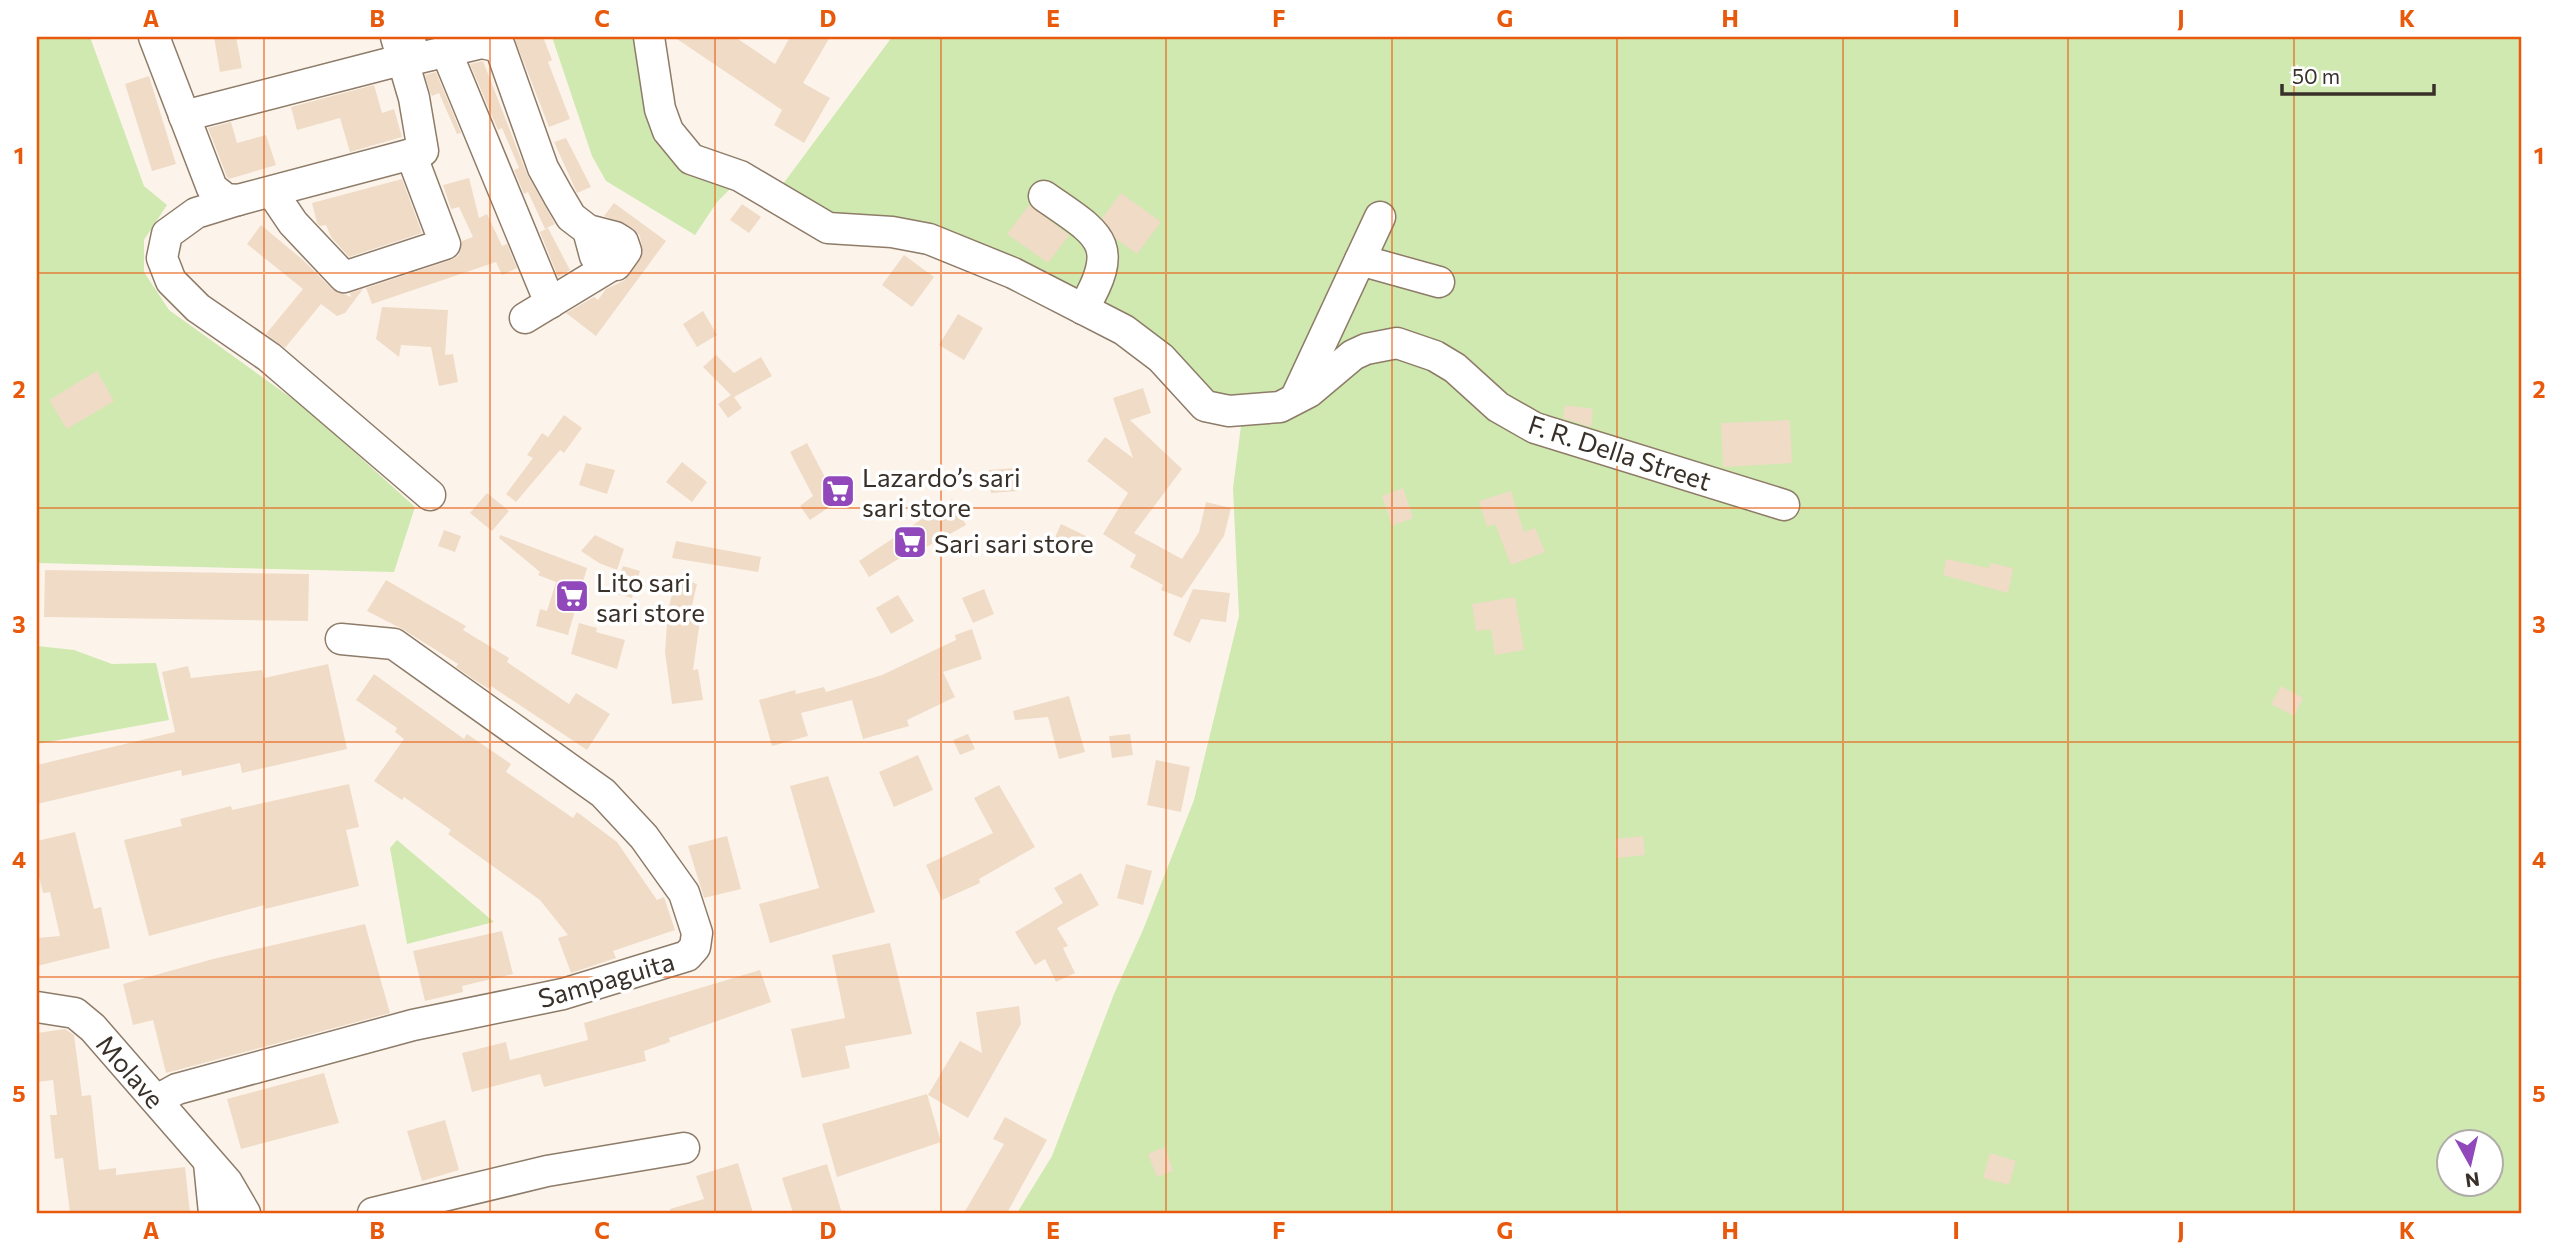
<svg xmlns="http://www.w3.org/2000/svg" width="2558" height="1250" font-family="Commissioner,sans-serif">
<rect width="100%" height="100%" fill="#fcf4eb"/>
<!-- green -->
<g fill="#cfe9b0" fill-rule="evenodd">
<polygon points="37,37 90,37 144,186 167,205 144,240 144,272 169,310 308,410 415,507 394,572 37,563"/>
<path d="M552 37H656L683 139 780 188 892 37H2521V1213H1017L1052 1156 1114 994 1143 930 1194 800 1239 616 1233 488 1241 426 1196 413 1141 355 1010 280 733 186 717 202 695 235 606 181 592 156ZM2450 1142H2492V1184H2450Z"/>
<polygon points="37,646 74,650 112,664 156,663 169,720 37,744"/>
<polygon points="397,840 494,922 407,944 390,848"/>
</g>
<!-- building -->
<g fill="#f0dbc6">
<polygon points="214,37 236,37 242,68 220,72"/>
<polygon points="514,37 543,37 552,60 548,62 570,119 549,127"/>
<polygon points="674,37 735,37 775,64 790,37 830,37 803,83 830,98 804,143 774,125 782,110"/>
<polygon points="483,61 527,174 555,224 545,229 528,192 524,194 514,170 519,168 502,128 498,130 470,64"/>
<polygon points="436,72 461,133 457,134 439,93 432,96 430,92 425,75"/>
<polygon points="149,76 176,164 152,171 125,84"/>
<polygon points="374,85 382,113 394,109 402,137 350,152 340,118 297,130 291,107"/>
<polygon points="231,122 237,143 266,135 276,165 229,179 227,177 208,128"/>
<polygon points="566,138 591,187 577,193 554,142"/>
<polygon points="469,178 479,218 487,214 502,246 507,244 517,268 502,275 496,262 372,304 366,288 451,260 459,255 462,241 473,237 459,207 451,209 443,185"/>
<polygon points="402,179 422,233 349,257 331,237 326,225 320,226 317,223 312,203"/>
<polygon points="1121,193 1161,222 1137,254 1116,239 1102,218"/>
<polygon points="614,203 666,241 596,336 566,313 594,297 598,300 606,289 625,280 643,253 640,236 633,228 604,216"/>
<polygon points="742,204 761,217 749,233 730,220"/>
<polygon points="1029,205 1069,235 1048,263 1007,234"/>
<polygon points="261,225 303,260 332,289 351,297 350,293 363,289 345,313 337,316 321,304 285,348 266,334 303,289 247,244"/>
<polygon points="548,228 570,270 558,277 540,232"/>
<polygon points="904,255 934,277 912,307 882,285"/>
<polygon points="382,307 448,310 445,355 453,354 458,382 439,386 431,347 401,345 399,357 376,339"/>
<polygon points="703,311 717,335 697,347 683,324"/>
<polygon points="958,314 983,328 964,360 939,345"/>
<polygon points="716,355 734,373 761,357 772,376 734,397 742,408 728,418 718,404 731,395 703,367"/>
<polygon points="97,371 114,401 67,429 49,400"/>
<polygon points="1143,388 1151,413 1130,420 1182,469 1134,533 1182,559 1199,532 1206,502 1231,508 1224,536 1182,598 1161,590 1163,585 1130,567 1136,555 1103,534 1128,493 1087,461 1105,437 1133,458 1113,398"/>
<polygon points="1565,405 1593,409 1591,427 1563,418"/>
<polygon points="564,415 582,428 564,453 560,450 516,502 506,494 533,458 527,455 542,433 548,437"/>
<polygon points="1790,420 1792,463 1723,467 1721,423"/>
<polygon points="807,443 829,485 833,482 844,497 810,520 800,506 813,496 790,452"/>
<polygon points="682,462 707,482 692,502 666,482"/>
<polygon points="586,463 615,470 607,494 579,485"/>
<polygon points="1016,468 1018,491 991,493 989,470"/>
<polygon points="1403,488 1413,518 1392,526 1382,496"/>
<polygon points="1511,491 1524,532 1535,528 1545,552 1511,565 1495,524 1487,527 1479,501"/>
<polygon points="487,493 509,511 492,531 470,513"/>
<polygon points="952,499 966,525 910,556 908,553 869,577 859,561"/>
<polygon points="1061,524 1086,536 1077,553 1053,542"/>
<polygon points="444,530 461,536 455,552 438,546"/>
<polygon points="500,535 587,568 568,635 536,626 540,609 547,611 556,582 538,575 540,572 499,538"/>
<polygon points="595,535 624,549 617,570 599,563 581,551"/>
<polygon points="676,541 761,557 758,572 672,558"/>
<polygon points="1946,559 1989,568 1990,563 2013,568 2008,593 1943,575"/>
<polygon points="623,566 640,571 632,598 613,593"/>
<polygon points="45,570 309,574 308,621 44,617"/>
<polygon points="676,577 697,584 691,610 701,613 693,670 698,669 703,700 672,704 665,652 668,611"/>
<polygon points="386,580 466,626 463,630 509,658 507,662 569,704 576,693 610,714 587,750 491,686 489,689 473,679 456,667 458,664 404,630 367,611"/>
<polygon points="984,589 994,614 973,623 962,598"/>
<polygon points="1193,589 1230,593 1226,622 1201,619 1190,643 1173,635"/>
<polygon points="898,595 914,621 891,634 876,608"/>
<polygon points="1515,597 1524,650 1495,655 1491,629 1476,631 1472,604"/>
<polygon points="579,623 597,628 596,632 625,640 617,669 571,654"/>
<polygon points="972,629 982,659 943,672 955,697 907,720 909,726 863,739 852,700 801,713 808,736 772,746 759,700 795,690 796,694 824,687 826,692 882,675 956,640 955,635"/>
<polygon points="328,664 347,749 242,773 240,763 182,776 181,770 37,804 37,765 175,732 162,672 188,666 191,678 262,670 264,678"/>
<polygon points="374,674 464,739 467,734 511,764 506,772 573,818 577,812 617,842 657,900 664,897 675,930 613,951 616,958 571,973 558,938 568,935 540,900 448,834 451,830 404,797 402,800 374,781 404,739 395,732 397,728 356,700"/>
<polygon points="2281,686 2303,698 2294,716 2271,704"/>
<polygon points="1069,696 1085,752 1059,759 1048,717 1015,720 1013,711"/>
<polygon points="968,734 975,749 960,755 953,740"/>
<polygon points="1130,734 1133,755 1112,758 1109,736"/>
<polygon points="918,755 933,790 894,807 879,772"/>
<polygon points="1156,760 1190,767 1181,812 1147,805"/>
<polygon points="828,776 875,912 770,943 759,904 819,888 790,786"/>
<polygon points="349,784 359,827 346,830 359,886 265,909 264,905 149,936 124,840 182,826 180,819 231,806 232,810"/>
<polygon points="999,785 1035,847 979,879 980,883 942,900 926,865 993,833 974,798"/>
<polygon points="75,832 94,909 101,907 110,948 37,966 37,938 60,936 50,892 43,893 37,868 37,841"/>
<polygon points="727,836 741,889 704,898 688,846"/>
<polygon points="1643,836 1645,855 1617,858 1615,839"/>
<polygon points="1126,864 1152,871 1143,905 1117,898"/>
<polygon points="1081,873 1099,905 1057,928 1068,946 1063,948 1075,973 1056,982 1045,959 1035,965 1015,932 1063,903 1054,888"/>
<polygon points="365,924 390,1013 166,1073 153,1020 133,1025 123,984 213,959"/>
<polygon points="502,931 513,974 462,986 463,992 425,1001 413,951"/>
<polygon points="890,943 912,1034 845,1046 850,1068 802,1078 791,1029 845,1018 832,955"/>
<polygon points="760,970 771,1002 669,1038 670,1042 644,1051 646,1061 544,1087 540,1074 472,1092 462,1053 506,1042 510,1060 588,1040 584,1023"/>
<polygon points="1019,1006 1021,1024 968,1118 928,1095 960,1041 982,1053 976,1012"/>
<polygon points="65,1029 74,1035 82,1096 91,1095 99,1170 116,1168 116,1175 185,1167 190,1213 70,1213 63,1158 55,1159 50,1115 57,1115 53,1080 37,1082 37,1033"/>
<polygon points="324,1073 339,1123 241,1149 227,1099"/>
<polygon points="927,1094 941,1142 837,1177 822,1124"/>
<polygon points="1005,1117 1047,1140 1007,1213 964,1213 1004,1144 993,1139"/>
<polygon points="445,1120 459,1170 422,1181 407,1131"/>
<polygon points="1165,1147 1173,1171 1157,1177 1148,1154"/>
<polygon points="1990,1153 2016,1161 2009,1185 1983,1178"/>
<polygon points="738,1163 753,1213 670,1213 670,1209 704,1199 696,1176"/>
<polygon points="827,1164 842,1213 793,1213 782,1178"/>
</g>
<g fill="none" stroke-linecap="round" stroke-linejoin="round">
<!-- minor casing -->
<g stroke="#8e7b68" stroke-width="33">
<g id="minor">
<polyline points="154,37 212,188 226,199 238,200 423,151 414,98 396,37"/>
<polyline points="409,37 415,59 482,43 500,47 543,168 558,195 571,217 588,230 615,237 623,242 626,251 616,265 601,265 595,256 588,230"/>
<polyline points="649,37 660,109 668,131 691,159 740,176 828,228 892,232 929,239 1013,273 1124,330 1161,358 1205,406 1229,411 1280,407 1309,392 1353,355 1366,349 1397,343 1435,356 1455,368 1498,407 1535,428 1784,505"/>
<polyline points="446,51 550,303"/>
<polyline points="184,116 401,60"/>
<polyline points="272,192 293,223 344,277 445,244 411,154"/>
<path d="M1044 196C1098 234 1123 242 1083 309"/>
<polyline points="238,200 196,213 167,234 162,258 171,281 198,308 269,357 430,495"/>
<polyline points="1360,260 1439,282"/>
<polyline points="525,318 609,267"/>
<polyline points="1297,395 1380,217"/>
<polyline points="37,1007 75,1013 93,1028 227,1182 245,1213"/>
<polyline points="157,1100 177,1089 413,1025 563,994 687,956 695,947 697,933 684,893 644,837 603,793 394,644 341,639"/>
<polyline points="209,1163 214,1213"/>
<polyline points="373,1213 547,1171 684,1148"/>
</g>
</g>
<!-- minor -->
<use href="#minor" stroke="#fff" stroke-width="30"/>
</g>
<!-- grid -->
<path fill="none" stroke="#e8590c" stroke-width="2" stroke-opacity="0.55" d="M264 37V1213M490 37V1213M715 37V1213M941 37V1213M1166 37V1213M1392 37V1213M1617 37V1213M1843 37V1213M2068 37V1213M2294 37V1213M37 273H2521M37 508H2521M37 742H2521M37 977H2521"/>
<!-- icons -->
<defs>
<g id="supermarket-square" transform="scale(1.75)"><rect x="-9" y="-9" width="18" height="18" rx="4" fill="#9048bb" stroke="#fff"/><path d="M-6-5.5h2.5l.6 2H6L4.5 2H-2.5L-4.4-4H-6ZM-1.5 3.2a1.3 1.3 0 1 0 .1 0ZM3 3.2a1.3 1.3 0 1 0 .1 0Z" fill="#fff"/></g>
</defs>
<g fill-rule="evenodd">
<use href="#supermarket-square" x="838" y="491"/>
<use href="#supermarket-square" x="910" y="542"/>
<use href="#supermarket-square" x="572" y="596"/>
</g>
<g text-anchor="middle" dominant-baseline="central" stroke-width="7" stroke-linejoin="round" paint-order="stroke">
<!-- street labels -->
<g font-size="26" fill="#393129" stroke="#fff">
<text transform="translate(1620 452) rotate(18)">F. R. Della Street</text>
<text transform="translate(606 979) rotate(-16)">Sampaguita</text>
<text transform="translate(131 1071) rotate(49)">Molave</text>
</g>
<!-- poi labels -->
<g font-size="26" fill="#393129" stroke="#fff" text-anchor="start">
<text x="862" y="476">Lazardo’s sari<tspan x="862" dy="30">sari store</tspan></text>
<text x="934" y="542">Sari sari store</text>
<text x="596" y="581">Lito sari<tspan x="596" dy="30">sari store</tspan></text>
</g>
</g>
<!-- border -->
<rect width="2558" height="1250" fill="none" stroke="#ffffff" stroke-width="77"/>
<!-- north arrow -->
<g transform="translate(2470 1163) rotate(172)"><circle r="33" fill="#ffffff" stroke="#b0ada9" stroke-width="2"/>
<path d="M0-5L12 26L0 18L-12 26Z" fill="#9048bb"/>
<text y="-10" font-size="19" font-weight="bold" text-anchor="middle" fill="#393129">N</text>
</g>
<!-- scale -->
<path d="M2282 84v10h152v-10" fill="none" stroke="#393129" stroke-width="3.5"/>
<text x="2292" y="84" font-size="21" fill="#393129" stroke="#ffffff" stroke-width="5" paint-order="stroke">50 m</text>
<rect x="38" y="38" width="2482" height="1174" fill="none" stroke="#e8590c" stroke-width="2.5"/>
<g font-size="23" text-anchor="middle" font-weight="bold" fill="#e8590c">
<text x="151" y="27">A</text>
<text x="377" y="27">B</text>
<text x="602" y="27">C</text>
<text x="828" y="27">D</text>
<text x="1053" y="27">E</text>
<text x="1279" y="27">F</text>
<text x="1505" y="27">G</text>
<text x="1730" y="27">H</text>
<text x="1956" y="27">I</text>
<text x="2181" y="27">J</text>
<text x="2407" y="27">K</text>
<text x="19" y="164">1</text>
<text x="2539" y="164">1</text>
<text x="19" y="398">2</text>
<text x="2539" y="398">2</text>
<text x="19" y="633">3</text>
<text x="2539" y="633">3</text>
<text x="19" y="868">4</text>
<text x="2539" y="868">4</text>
<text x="19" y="1102">5</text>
<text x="2539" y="1102">5</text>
<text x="151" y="1239">A</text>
<text x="377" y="1239">B</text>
<text x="602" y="1239">C</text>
<text x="828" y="1239">D</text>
<text x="1053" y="1239">E</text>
<text x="1279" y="1239">F</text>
<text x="1505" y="1239">G</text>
<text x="1730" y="1239">H</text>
<text x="1956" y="1239">I</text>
<text x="2181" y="1239">J</text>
<text x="2407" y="1239">K</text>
</g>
</svg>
